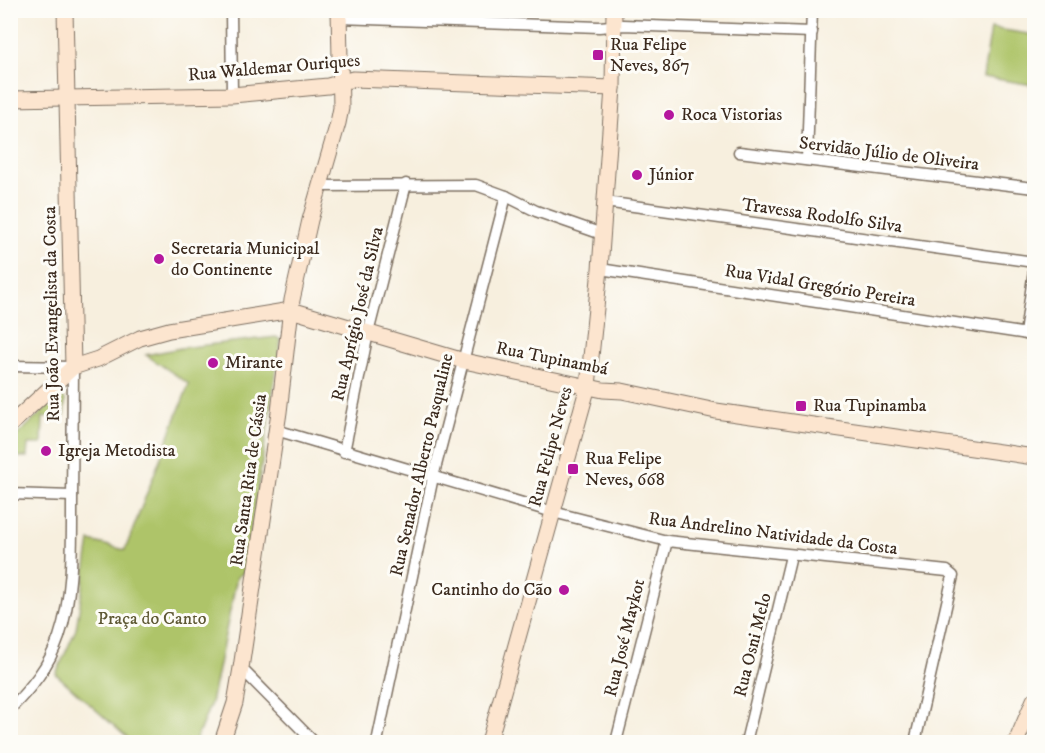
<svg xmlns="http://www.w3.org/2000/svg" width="1045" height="753" font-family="'IM FELL DW Pica',serif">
<rect width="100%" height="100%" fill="#fdfcf7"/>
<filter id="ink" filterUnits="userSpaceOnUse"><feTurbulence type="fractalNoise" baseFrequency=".0167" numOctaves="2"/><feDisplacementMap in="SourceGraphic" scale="12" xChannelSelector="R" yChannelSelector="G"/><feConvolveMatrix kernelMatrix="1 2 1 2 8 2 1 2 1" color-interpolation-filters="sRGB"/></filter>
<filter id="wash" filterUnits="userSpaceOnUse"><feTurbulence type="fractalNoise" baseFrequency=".008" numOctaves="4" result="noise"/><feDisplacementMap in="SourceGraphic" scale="24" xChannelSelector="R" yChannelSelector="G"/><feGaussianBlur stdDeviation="1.35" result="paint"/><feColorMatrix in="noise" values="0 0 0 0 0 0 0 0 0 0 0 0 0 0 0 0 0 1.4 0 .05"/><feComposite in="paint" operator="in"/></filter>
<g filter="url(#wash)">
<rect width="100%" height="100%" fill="#f7efde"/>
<!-- green -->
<g fill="#aec469" stroke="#747744" stroke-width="1.5">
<polygon points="991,28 1034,35 1034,85 983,77"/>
<polygon points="276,337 281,340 245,572 237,577 211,703 195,742 132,742 56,674 76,629 90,541 125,550 189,384 146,355 181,348"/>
<polygon points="58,397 62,397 65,400 64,417 43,417 42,444 28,444 27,457 11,457 11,441"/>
</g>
</g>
<g filter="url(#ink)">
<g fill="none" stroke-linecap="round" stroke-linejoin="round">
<!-- street casing -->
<g stroke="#7d6f61" stroke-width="13">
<g id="street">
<polyline points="231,10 232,95"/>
<polyline points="339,18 599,27 623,25 812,32"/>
<polyline points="739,152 1034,188"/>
<polyline points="807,160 812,10"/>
<polyline points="320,186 476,185 506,196 536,211 602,234"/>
<polyline points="605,202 1034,262"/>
<polyline points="600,269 1034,335"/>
<polyline points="1025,334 1034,270"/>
<path d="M10 366 73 367C73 413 72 459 72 505 72 548 73 596 59 637 49 666 31 688 10 709"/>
<polyline points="276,430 553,512 667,541 947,571 953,576 915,742"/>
<polyline points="344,452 368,333 406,184"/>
<polyline points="10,494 72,496"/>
<polyline points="241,668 314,742"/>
<polyline points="377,742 433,477 506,196"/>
<polyline points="616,742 667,541"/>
<polyline points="746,742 791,556"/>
</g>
</g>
<!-- secondary casing -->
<g stroke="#7d6f61" stroke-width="17">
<g id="secondary">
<polyline points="65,10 73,367"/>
<polyline points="10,99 232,95 328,86 353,79 613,88"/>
<polyline points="10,425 73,367 98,359 140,338 169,330 291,310 464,361 603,390 622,391 716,411 1034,457"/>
<polyline points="222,742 235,703 241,668 279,412 292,300 310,220 338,123 341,108 339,10"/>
<polyline points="489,742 588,386 600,269 613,88 614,10"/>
<polyline points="1016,742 1034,700"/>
</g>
</g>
<!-- street -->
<use href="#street" stroke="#fff" stroke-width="10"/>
<!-- secondary -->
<use href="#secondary" stroke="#fce5cf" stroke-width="15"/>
</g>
</g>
<!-- markers -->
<g fill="#b5179e" stroke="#fdfcf7" stroke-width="2">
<rect x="592" y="49" width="12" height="12" rx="3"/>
<circle cx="669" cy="115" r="6"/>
<circle cx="637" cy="175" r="6"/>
<circle cx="159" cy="259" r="6"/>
<circle cx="213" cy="363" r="6"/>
<rect x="795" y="400" width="12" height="12" rx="3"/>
<circle cx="46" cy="451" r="6"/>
<rect x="567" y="463" width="12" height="12" rx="3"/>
<circle cx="564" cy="590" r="6"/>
</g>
<g text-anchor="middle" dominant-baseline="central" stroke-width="6" stroke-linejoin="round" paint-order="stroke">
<!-- poi labels -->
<g font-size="18" fill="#3b2a1e" stroke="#fdfcf7" text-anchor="start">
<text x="610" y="45">Rua Felipe<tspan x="610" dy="21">Neves, 867</tspan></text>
<text x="681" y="115">Roca Vistorias</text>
<text x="649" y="175">Júnior</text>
<text x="171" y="249">Secretaria Municipal<tspan x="171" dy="21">do Continente</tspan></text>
<text x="225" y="363">Mirante</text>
<text x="813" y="406">Rua Tupinamba</text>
<text x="58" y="451">Igreja Metodista</text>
<text x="585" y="459">Rua Felipe<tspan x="585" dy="21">Neves, 668</tspan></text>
<text x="552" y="590" text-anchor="end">Cantinho do Cão</text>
</g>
<!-- street labels -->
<g font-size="18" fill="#3b2a1e" stroke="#fdfcf7">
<text transform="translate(274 68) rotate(-5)">Rua Waldemar Ouriques</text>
<text transform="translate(889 154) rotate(7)">Servidão Júlio de Oliveira</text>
<text transform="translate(822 216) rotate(8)">Travessa Rodolfo Silva</text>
<text transform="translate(820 286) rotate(9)">Rua Vidal Gregório Pereira</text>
<text transform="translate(52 314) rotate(-91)">Rua João Evangelista da Costa</text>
<text transform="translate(358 314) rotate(-77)">Rua Aprígio José da Silva</text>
<text transform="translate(552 359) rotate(11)">Rua Tupinambá</text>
<text transform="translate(551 447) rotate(-75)">Rua Felipe Neves</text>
<text transform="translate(422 465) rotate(-77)">Rua Senador Alberto Pasqualine</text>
<text transform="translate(249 480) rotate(-82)">Rua Santa Rita de Cássia</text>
<text transform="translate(773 534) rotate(7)">Rua Andrelino Natividade da Costa</text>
<text transform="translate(625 638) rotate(-76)">Rua José Maykot</text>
<text transform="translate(753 645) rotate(-76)">Rua Osni Melo</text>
</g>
<!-- park labels -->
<g font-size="18" fill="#5e5834" stroke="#fdfcf7">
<text x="152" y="619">Praça do Canto</text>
</g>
</g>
<!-- margin -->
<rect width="1045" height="753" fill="none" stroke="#fdfcf7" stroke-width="36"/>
</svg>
